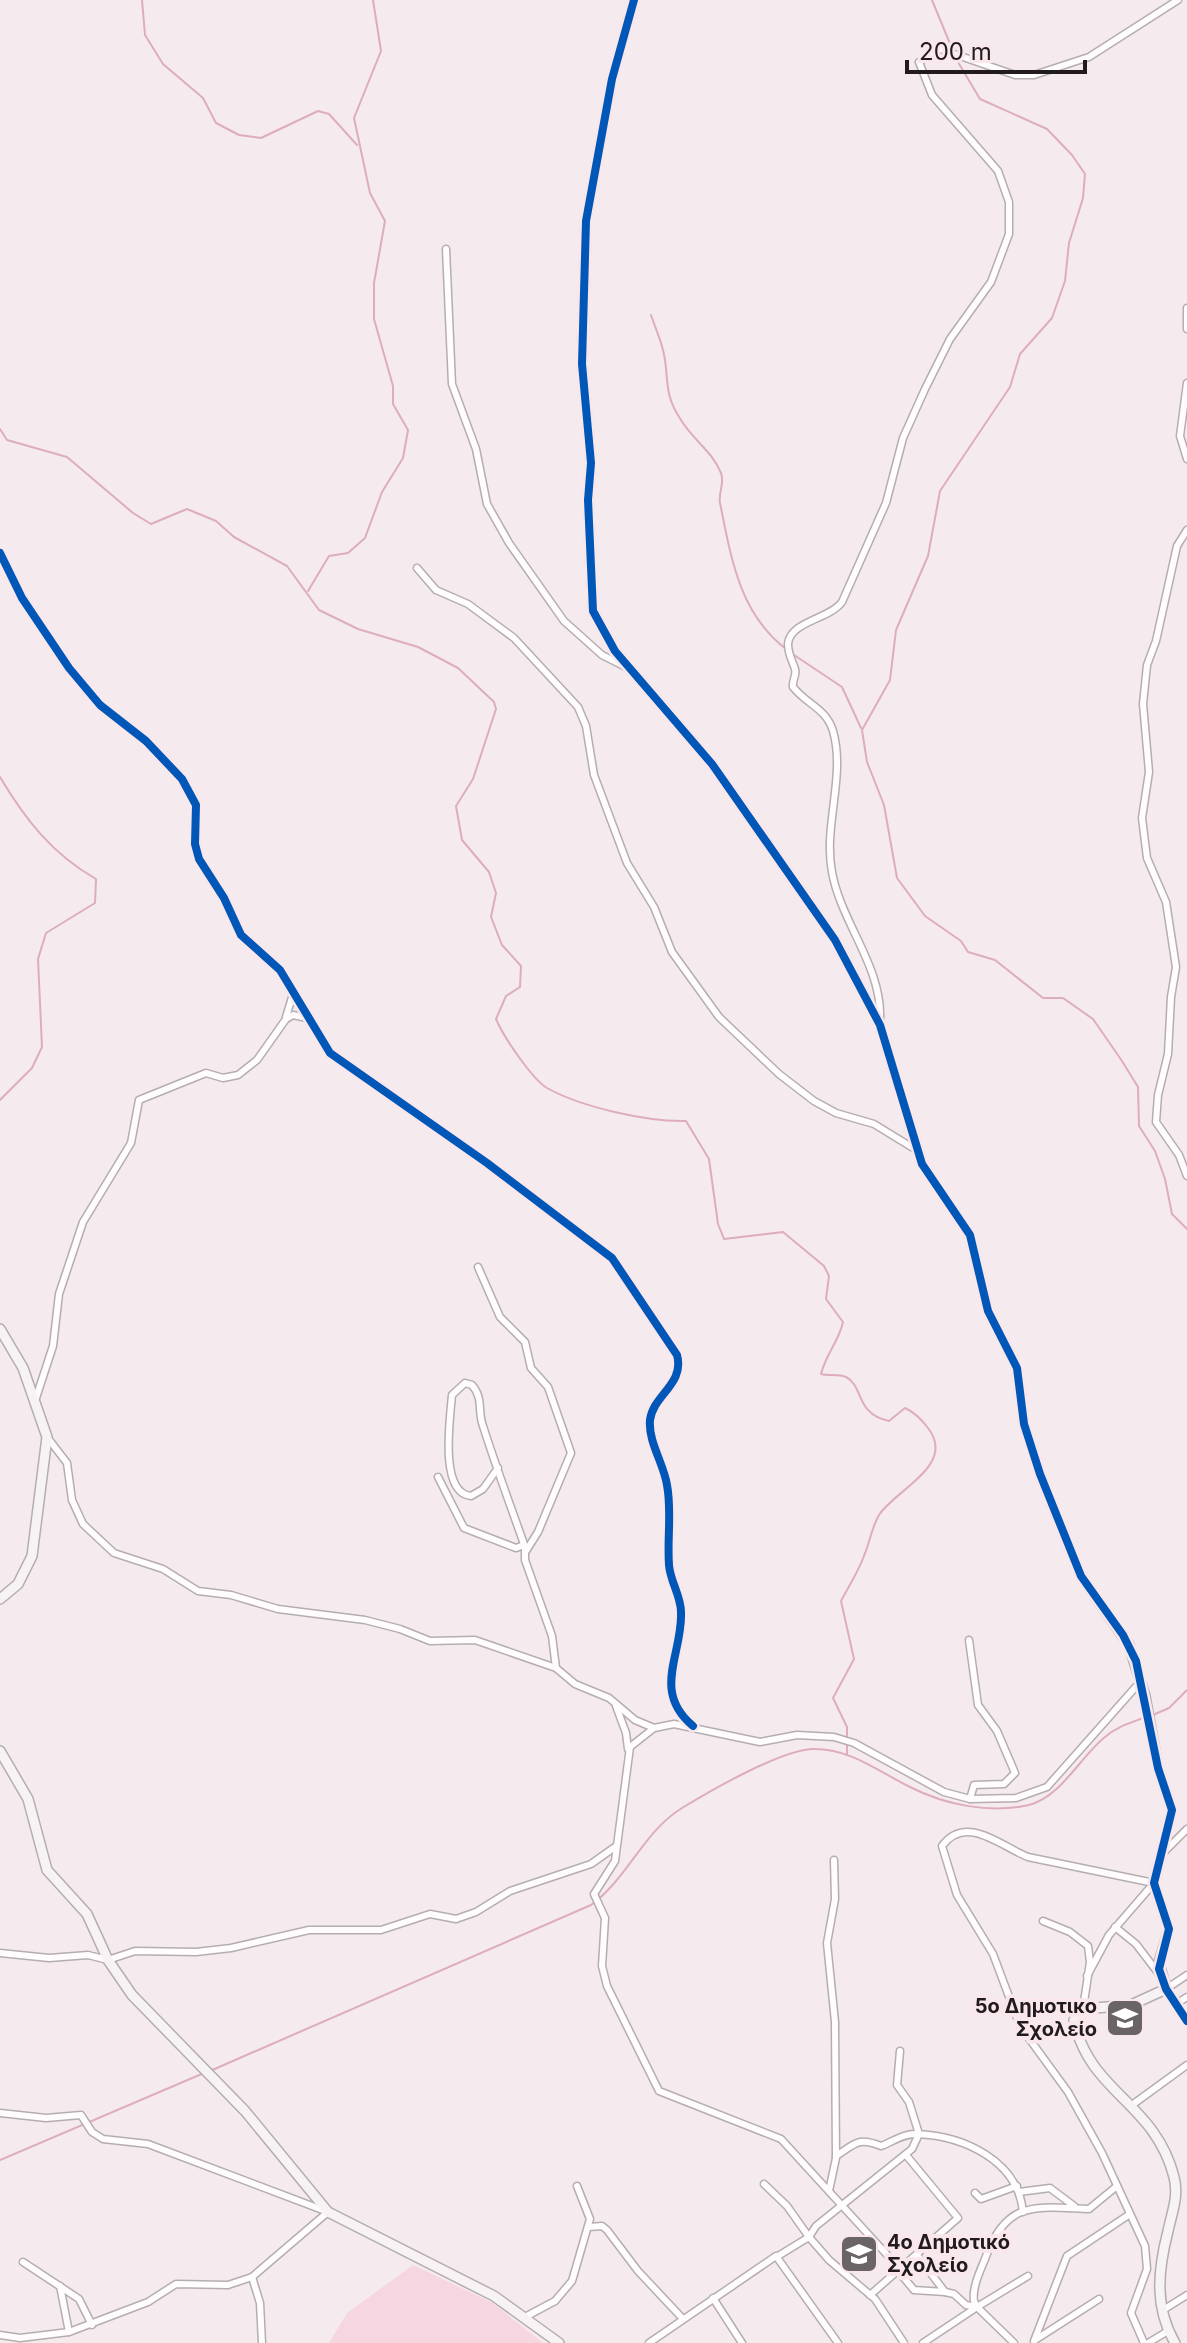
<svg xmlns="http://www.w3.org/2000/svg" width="1187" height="2343" font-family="Inter,sans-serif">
<rect width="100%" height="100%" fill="#f5ebee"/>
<!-- grass -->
<polygon fill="#f6d7e1" points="413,2265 493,2303 543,2343 329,2343 347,2313"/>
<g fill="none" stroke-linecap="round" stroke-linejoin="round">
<!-- stream -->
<g stroke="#ddadbd" stroke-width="2">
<polyline points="142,0 145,35 163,64 203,98 216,123 239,135 261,138 318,111 329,114 357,145"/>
<polyline points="932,0 953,51"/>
<polyline points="955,57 980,99 1047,129 1072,155 1085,174 1083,198 1069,243 1065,281 1052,318 1020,354 1010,387 940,491 928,556 896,630 890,680 862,730 867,762 884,805 897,878 925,916 961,941 968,952 995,960 1043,998 1063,998 1093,1019 1122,1061 1138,1087 1139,1126 1155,1151 1165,1179 1172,1214 1187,1229"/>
<path d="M651 315C655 327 660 338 663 350 670 377 662 392 681 420 693 440 712 451 721 473 725 483 718 493 720 503 731 557 739 613 786 649"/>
<path d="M0 429 7 440 67 457 133 513 151 524 187 509 216 521 234 537 287 566 319 610 358 629 418 647 458 668 494 702 496 709 473 779 456 806 462 840 489 872 496 893 491 917 502 945 521 966 520 987 506 996 496 1019C503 1036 532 1079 547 1088 581 1107 647 1122 686 1121L709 1159 718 1224 724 1239 783 1232 824 1266 829 1276 826 1299 843 1322C839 1341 826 1354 821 1374 829 1376 839 1374 846 1377 864 1386 855 1414 889 1421L905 1408C914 1412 922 1420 928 1428 957 1465 895 1490 879 1515 871 1529 870 1542 864 1556 858 1572 849 1586 841 1601L854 1659 833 1698 847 1727V1754"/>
<polyline points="308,591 329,556 348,553 365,538 382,492 403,458 408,430 393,404 393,386 374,319 374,283 385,221 370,193 354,118 381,51 373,0"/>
<polyline points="791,653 842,687 861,728"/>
<path d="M0 777C25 819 52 854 96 879L95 903 46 933 38 959 42 1047 32 1068 0 1100"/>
<polyline points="1153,1715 1169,1708 1187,1690"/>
<path d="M210 2071 591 1905C628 1878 643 1832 682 1808 710 1791 784 1748 815 1749 851 1749 879 1772 910 1787 945 1805 991 1814 1029 1805 1061 1797 1080 1757 1105 1737 1116 1727 1130 1723 1143 1718"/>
<polyline points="0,2160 204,2073"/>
</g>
<!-- street casing -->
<g stroke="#b5adb0" stroke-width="9">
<g id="street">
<polyline points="446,249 452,384 476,449 487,504 509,543 564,621 602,655 626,667"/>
<polyline points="1187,308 1187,329"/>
<polyline points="1187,383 1180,436 1187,459"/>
<polyline points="1187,530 1177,546 1156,641 1147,665 1143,704 1149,772 1142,818 1147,858 1166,902 1176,967 1171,997 1168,1054 1158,1095 1156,1122 1179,1155 1187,1176"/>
<path d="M0 553 22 598 69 668 100 705 146 741 182 779 196 805 195 844 199 859 224 898 241 935 280 970 330 1053 487 1163 612 1258 677 1355C685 1384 653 1395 650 1420 648 1442 664 1464 667 1485 672 1511 667 1538 669 1565 670 1581 681 1596 681 1612 683 1654 651 1691 693 1726"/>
<polyline points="417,568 436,590 468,604 514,638 578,707 586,726 594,775 627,863 654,907 672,952 719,1017 779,1074 814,1101 836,1113 874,1124 918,1151"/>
<polyline points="286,1017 293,994"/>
<path d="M880 1021C883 967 841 923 832 872 823 826 846 776 833 731 826 708 806 704 793 687 792 680 797 675 795 669 792 660 788 654 788 644 790 621 830 619 842 602L886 503 903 438 925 389 950 339 991 282 1009 234V202L998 171 932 95 919 62 940 49 1015 75H1034L1089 57 1178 0"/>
<polyline points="478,1267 500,1317 525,1342 531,1368 548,1387 571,1453 538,1532 526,1551"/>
<polyline points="35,1401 53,1346 59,1294 83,1222 131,1143 139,1100 206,1073 223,1078 238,1075 257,1060 286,1019 293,1015 307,1018"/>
<polyline points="47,1437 67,1463 72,1500 83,1524 114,1553 163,1569 198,1591 231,1595 278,1609 365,1620 400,1629 430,1641 475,1640 556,1668 575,1684 609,1698 635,1720 654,1728"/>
<path d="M498 1468 483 1489 471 1496C439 1493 450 1419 452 1395L465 1383 472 1385C484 1399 477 1410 483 1426 496 1467 511 1507 525 1547V1560L552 1636 556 1668"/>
<polyline points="438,1477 464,1528 516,1548 524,1545"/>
<polyline points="969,1640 978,1705 997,1731 1015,1773 1004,1784 974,1785 970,1799"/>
<polyline points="616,1706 626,1733 628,1749"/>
<polyline points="1164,1852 1187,1829"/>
<polyline points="1043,1921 1070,1932 1088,1946 1090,1962 1083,2009"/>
<polyline points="1115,1927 1136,1944 1162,1978"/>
<polyline points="0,1953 49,1958 88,1955 108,1960 135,1951 196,1952 231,1948 309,1930 381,1930 430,1914 456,1919 476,1912 510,1891 591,1864 615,1847"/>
<polyline points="1187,1975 1166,1989 1187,2021"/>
<polyline points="1087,1976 1109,1935 1154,1883"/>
<polyline points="1176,2004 1187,1997"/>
<polyline points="1132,2105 1187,2065"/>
<polyline points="0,2113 46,2118 81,2115 92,2132 103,2139 148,2144 328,2212"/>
<path d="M836 2156C856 2143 858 2137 881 2146 892 2142 904 2133 917 2134 963 2136 1018 2160 1023 2212"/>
<polyline points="764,2184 787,2206 809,2237 816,2226 912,2149 919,2134 909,2102 897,2085 900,2051"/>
<polyline points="829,2191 836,2158 835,2022 827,1943 835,1899 834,1860"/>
<polyline points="1019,2192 1050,2188 1074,2206"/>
<polyline points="975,2193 981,2199 1017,2186"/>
<polyline points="589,2227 602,2226 607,2230 638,2271 683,2319"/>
<polyline points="917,2255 945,2292 954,2294 966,2305 977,2307 1014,2343"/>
<polyline points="778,2256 809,2237 829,2260 875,2299 904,2343"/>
<polyline points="23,2262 79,2299 92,2325"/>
<polyline points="901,2270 781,2139 659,2091 607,1986 602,1966 605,1918 594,1894 615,1861 630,1747 654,1728 674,1724 760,1742 797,1735 834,1737 854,1743 944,1792 970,1799 1016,1798 1047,1787 1141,1681"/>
<polyline points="899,2272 914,2290 945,2292"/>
<path d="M1028 2276 977 2307 974 2301C972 2288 980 2271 985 2259 1006 2199 1036 2207 1089 2209L1117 2186"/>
<polyline points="252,2277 260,2303 262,2343"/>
<polyline points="60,2286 69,2332"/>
<polyline points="870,2295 958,2218 906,2155"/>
<polyline points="713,2298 742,2343"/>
<polyline points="1163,2310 1187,2295"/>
<polyline points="525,2317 555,2301 572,2281 590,2219 577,2186"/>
<polyline points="0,2335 20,2338 69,2332 148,2302 176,2284 228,2285 252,2277 328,2212"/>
<polyline points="1035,2340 1099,2299"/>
<polyline points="1034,2341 1067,2256 1130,2214"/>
<polyline points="649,2343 776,2256 838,2343"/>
<polyline points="923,2343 977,2307"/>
<path d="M1144 2343 1131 2313 1147 2269 1145 2246 1102 2153 1068 2092 1020 2026 993 1954 957 1895 942 1846C966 1813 1002 1847 1028 1857L1154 1883"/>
<polyline points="1148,2343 1168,2331"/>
</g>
</g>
<!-- secondary casing -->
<g stroke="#b5adb0" stroke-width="12">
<g id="secondary">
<path d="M634 0 612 79 586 221 582 364 591 463 588 500 593 611 615 651 712 764 835 940 880 1025 922 1164 970 1235 988 1311 1017 1368 1024 1424 1040 1474 1081 1576 1129 1645 1145 1696 1158 1768 1172 1810 1154 1883 1169 1929 1159 1963 1166 1989 1131 2005 1083 2009 1074 2020C1089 2093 1155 2102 1174 2177 1179 2196 1172 2212 1168 2231 1158 2270 1154 2307 1175 2343"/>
<polyline points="0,1329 23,1368 47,1437 32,1556 18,1584 0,1599"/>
<polyline points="0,1751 28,1799 47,1870 87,1914 108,1960 132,1995 245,2111 328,2212 494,2296 559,2343"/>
</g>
</g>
<!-- street -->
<use href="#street" stroke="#fefcfc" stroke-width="6"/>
<!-- secondary -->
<use href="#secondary" stroke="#f7f3f4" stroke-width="9"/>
<!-- cycleway casing -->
<g stroke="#f9e7ec" stroke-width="13">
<g id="cycleway">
<polyline points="634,0 612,79 586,221 582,364 591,463 588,500 593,611 615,651 712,764 835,940 880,1025 922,1164 970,1235 988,1311 1017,1368 1024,1424 1040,1474 1081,1576 1123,1635 1136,1661 1158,1768 1172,1810 1154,1883 1169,1929 1159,1969 1166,1989 1187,2021"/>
<path d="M0 553 22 598 69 668 100 705 146 741 182 779 196 805 195 844 199 859 224 898 241 935 280 970 330 1053 487 1163 612 1258 677 1355C685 1384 653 1395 650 1420 648 1442 664 1464 667 1485 672 1511 667 1538 669 1565 670 1581 681 1596 681 1612 683 1654 651 1691 693 1726"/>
</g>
</g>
<!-- cycleway -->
<use href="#cycleway" stroke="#0057b8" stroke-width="8"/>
</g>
<!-- icons -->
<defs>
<g id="school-square" transform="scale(2)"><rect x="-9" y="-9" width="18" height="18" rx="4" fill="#6b6466" stroke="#f9e7ec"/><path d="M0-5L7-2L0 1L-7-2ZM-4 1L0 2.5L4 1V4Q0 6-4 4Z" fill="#fff"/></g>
</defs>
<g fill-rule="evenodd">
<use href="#school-square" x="1125" y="2018"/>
<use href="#school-square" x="859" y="2254"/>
</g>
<g text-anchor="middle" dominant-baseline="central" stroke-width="8" stroke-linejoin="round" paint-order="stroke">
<!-- poi labels -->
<g font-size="20" font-weight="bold" fill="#211b1d" stroke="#f9e7ec" text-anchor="end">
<text x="1097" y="2006">5o Δημοτικο<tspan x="1097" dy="23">Σχολείο</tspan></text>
<text x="887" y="2242" text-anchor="start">4ο Δημοτικό<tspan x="887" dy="23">Σχολείο</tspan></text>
</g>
</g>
<!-- scale -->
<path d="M907 60v12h178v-12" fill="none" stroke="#211b1d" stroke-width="4"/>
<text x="919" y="60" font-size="24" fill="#211b1d" stroke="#f9e7ec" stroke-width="6" paint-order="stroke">200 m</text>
</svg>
